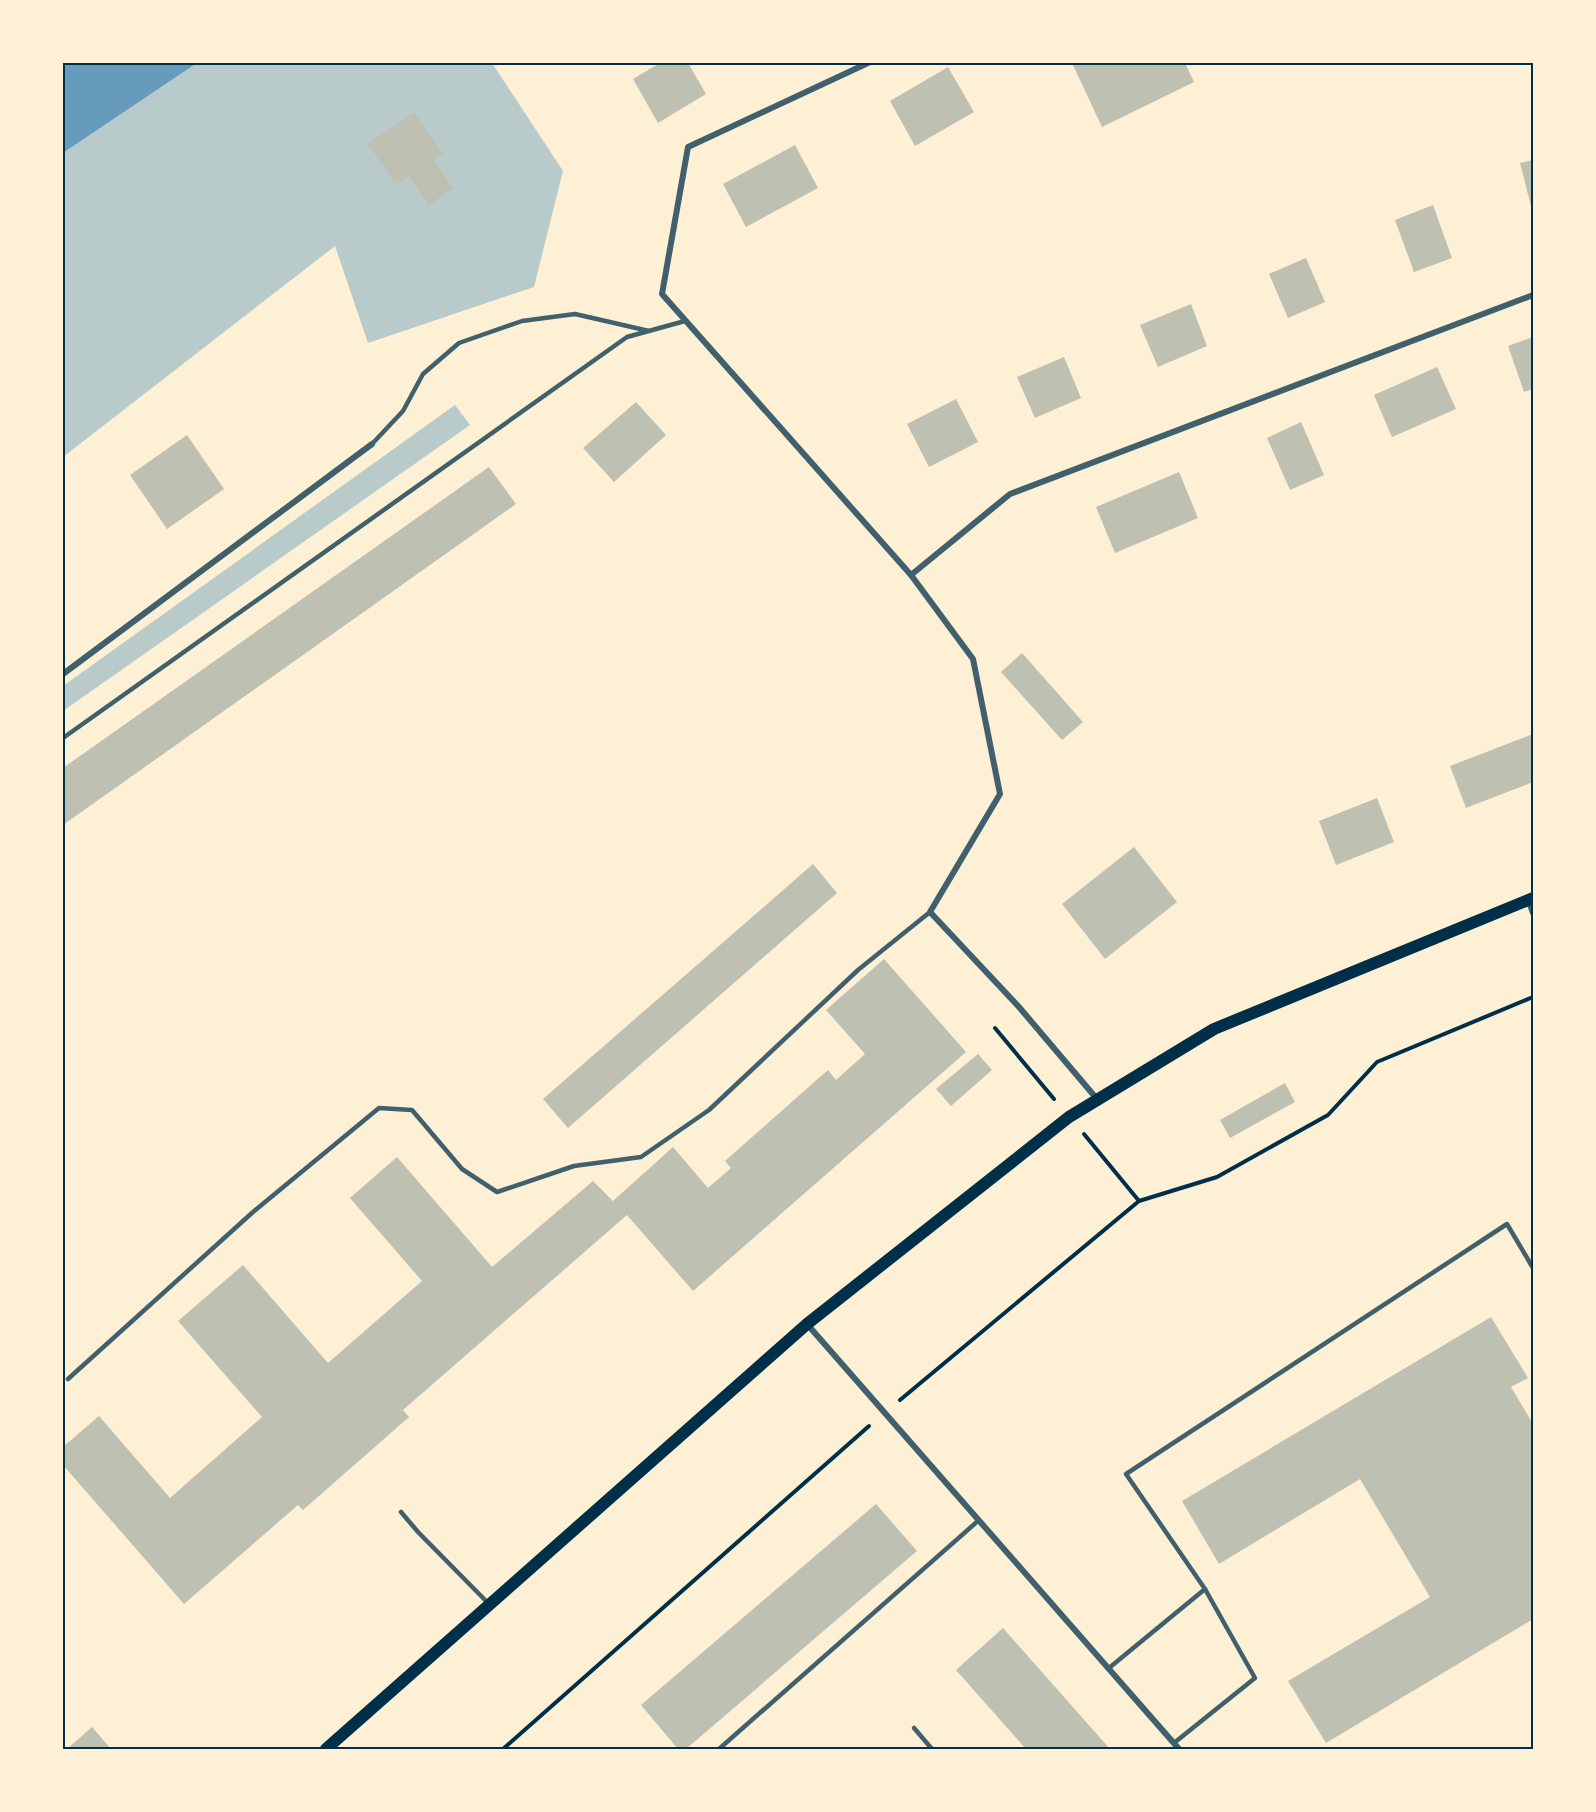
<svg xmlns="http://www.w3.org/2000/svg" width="1596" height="1812" font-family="'Work Sans',sans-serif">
<rect width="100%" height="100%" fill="#fdf0d5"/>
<!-- green -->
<g fill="#b9caca">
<polygon points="197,63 492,63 563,171 534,287 368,343 335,246 63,457 63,153"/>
<polygon points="455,405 470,425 63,711 63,686"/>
</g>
<!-- water -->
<polygon fill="#669bbc" points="63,63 197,63 63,153"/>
<!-- building -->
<g fill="#bec0b2">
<polygon points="660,63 688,63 706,94 658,123 633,79"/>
<polygon points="1072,63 1185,63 1194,82 1102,127"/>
<polygon points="948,67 974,112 915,146 890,101"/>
<polygon points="414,112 443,154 434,160 453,188 429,205 409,176 396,185 368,144"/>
<polygon points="795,145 818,188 746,227 723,184"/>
<polygon points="1533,160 1533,210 1532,210 1520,163"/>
<polygon points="1433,205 1452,258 1414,272 1395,220"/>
<polygon points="1306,258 1325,302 1288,318 1269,274"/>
<polygon points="1191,304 1207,346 1158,367 1140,325"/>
<polygon points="1533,337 1533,389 1524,392 1508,346"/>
<polygon points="1064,357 1081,398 1035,418 1017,377"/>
<polygon points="1437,367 1456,409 1392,437 1374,395"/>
<polygon points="956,399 978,442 929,467 907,424"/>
<polygon points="636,402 666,435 614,482 583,448"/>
<polygon points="1301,422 1324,475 1290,490 1267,438"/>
<polygon points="187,435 224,489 167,529 130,475"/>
<polygon points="489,467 516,504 63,825 63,768"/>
<polygon points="1179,472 1198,518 1115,553 1096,507"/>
<polygon points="1022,653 1083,722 1062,740 1001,672"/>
<polygon points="1533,734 1533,782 1466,808 1450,766"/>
<polygon points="1377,798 1394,842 1336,865 1319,821"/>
<polygon points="1134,847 1177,902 1105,959 1062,904"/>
<polygon points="813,864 837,893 568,1128 543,1099"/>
<polygon points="884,959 966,1052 693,1291 627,1215 403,1410 409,1417 303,1510 298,1505 184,1604 63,1465 63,1447 99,1416 170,1498 262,1417 178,1321 243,1265 328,1363 422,1281 350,1198 397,1157 492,1267 593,1181 613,1201 673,1147 708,1188 731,1168 725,1161 828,1070 836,1080 865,1054 826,1010"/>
<polygon points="978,1054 992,1070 951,1106 936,1089"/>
<polygon points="1285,1083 1295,1102 1230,1138 1220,1120"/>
<polygon points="1491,1317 1528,1378 1511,1387 1533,1424 1533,1619 1326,1743 1288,1681 1430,1597 1360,1479 1219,1564 1182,1501"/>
<polygon points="876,1504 917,1551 686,1749 678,1749 641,1705"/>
<polygon points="1003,1628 1110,1749 1026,1749 956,1670"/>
<polygon points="92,1727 111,1749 67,1749"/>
</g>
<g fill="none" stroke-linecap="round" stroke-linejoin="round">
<!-- path -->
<g stroke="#003049" stroke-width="4">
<polyline points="995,1028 1054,1099"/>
<polyline points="1084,1134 1139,1201"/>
<polyline points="900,1400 1139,1201 1217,1177 1328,1115 1377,1062 1533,997"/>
<polyline points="503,1749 869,1426"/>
</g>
<!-- service -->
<g stroke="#3f606c" stroke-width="4.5">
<polyline points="372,444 403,411 423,374 459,343 522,321 575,314 649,331"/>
<polyline points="63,738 627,337 685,321"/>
<polyline points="68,1379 253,1212 379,1108 412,1110 462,1169 497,1192 574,1166 641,1157 709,1110 858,970 930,912"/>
<polyline points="401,1512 418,1532 488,1603"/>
<polyline points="1109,1668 1205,1589 1126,1474 1507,1224 1533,1268"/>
<polyline points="914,1728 932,1749"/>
<polyline points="1174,1743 1255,1678 1205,1589"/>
<polyline points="719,1749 979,1520"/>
</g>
<!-- minor -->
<g stroke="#3f606c" stroke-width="6">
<polyline points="868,63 688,147 662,294 911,575 973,659 1000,794 930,912 1019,1007 1097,1099"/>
<polyline points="911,575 1010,494 1533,295"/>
<polyline points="63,674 372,444"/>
<polyline points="1528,899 1533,913"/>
<polyline points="807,1324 1179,1749"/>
</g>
<!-- secondary -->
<polyline stroke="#003049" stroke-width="12" points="326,1749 807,1324 1069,1117 1214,1029 1533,898"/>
</g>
<!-- border -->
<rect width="1596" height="1812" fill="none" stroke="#fdf0d5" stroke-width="129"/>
<rect x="64" y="64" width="1468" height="1684" fill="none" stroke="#003049" stroke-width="2"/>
</svg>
